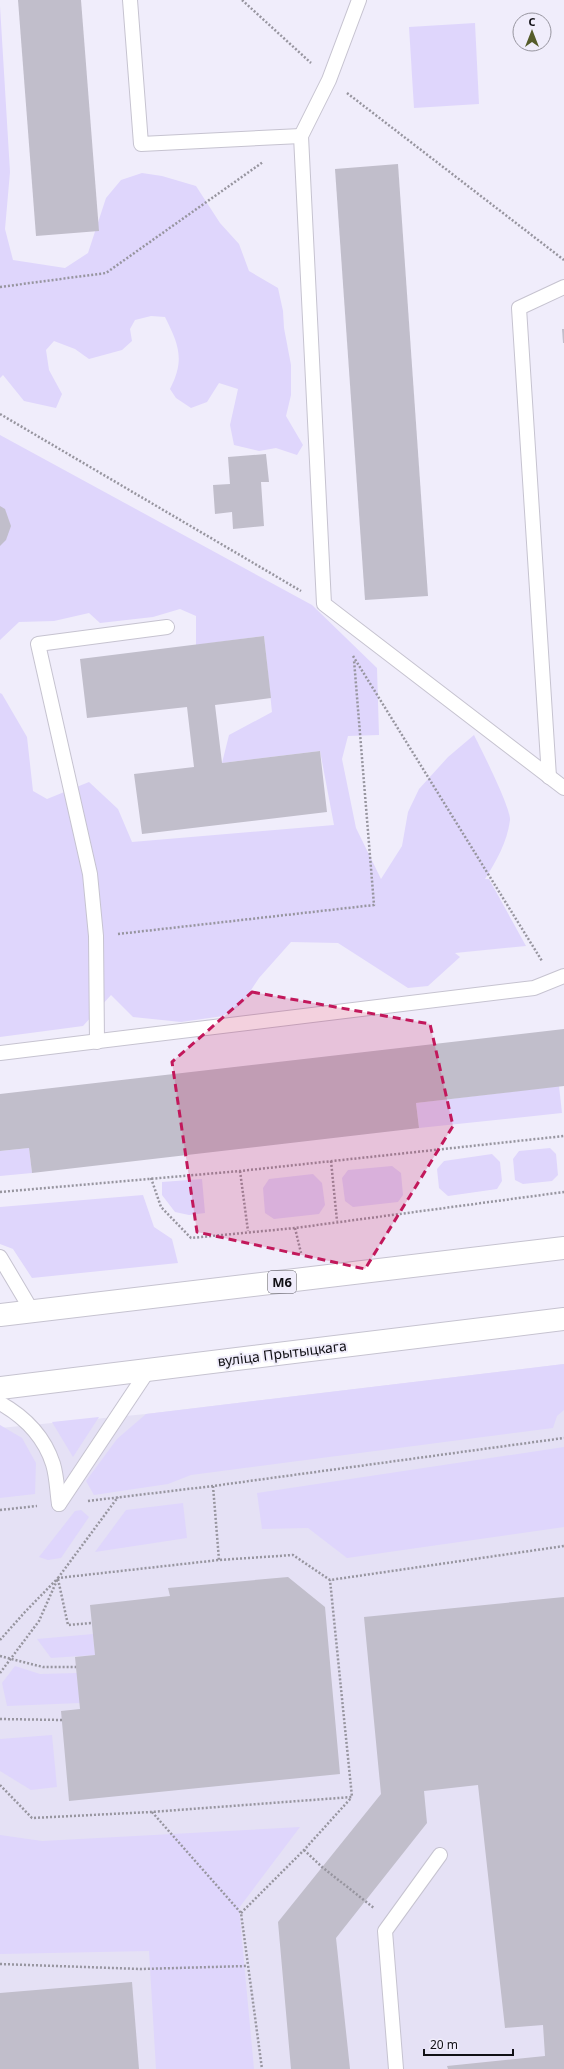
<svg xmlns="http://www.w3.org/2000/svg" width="564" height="2069" font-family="'Noto Sans',sans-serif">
<rect width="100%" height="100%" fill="#f0edfb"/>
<!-- built -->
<polygon fill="#e5e1f5" points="564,1364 564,2069 0,2069 0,1428 146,1414"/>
<!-- green -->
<g fill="#dfd6fc">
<path d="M0 6 10 172 5 229 13 260 65 268 88 253 106 198 121 180 142 173 162 176 196 186 220 223 239 244 249 271 278 288 283 311 284 328 291 365V395L286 416 303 445 297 455 276 448 259 451 234 445 230 425 238 389 219 383 207 402 191 408 176 398 170 389C185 360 179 345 165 317L151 316 135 320 130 329 132 341 122 350 89 359 75 349 54 341 46 350 49 370 62 394 56 408 24 401 3 375 0 378Z"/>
<polygon points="475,23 479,104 414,108 409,27"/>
<path d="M0 435 312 605 377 668 379 735 348 736 342 759 356 828 381 879 402 846 408 812 419 789 448 757 474 735C481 749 511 808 510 820 507 843 496 861 485 879H489L526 946 455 953 460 957 428 986 408 988 338 943 291 942 259 978 241 1005 223 1016 181 1022 133 1017 111 995 83 1026 0 1037V693L2 694 27 737 33 791 47 799 89 782 118 809 132 842 334 825 320 751 222 763 229 735 272 712 264 636 196 645V616L180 609 153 617 100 623 89 613 54 621 19 622 0 640Z"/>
<polygon points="559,1086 562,1113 419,1128 416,1103"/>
<polygon points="29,1148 32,1173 0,1176 0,1151"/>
<polygon points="550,1148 556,1154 558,1175 552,1181 523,1184 515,1180 513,1159 519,1151"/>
<polygon points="492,1154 500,1162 502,1181 497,1189 448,1196 439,1188 437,1169 444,1161"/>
<polygon points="392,1166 401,1173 403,1195 398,1202 353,1207 345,1201 342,1178 348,1170"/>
<polygon points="313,1174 322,1183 325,1205 319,1214 274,1219 265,1213 263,1188 269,1179"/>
<polygon points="202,1179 205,1213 189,1215 175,1212 162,1195 162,1182"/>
<polygon points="143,1195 154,1227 172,1239 178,1263 32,1278 13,1249 0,1244 0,1207"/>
<polygon points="564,1364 564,1410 557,1416 553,1428 191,1475 168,1484 94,1495 86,1481 117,1439 146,1414"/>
<polygon points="99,1417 73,1457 52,1422"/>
<polygon points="0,1425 22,1438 36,1463 35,1494 0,1498"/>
<polygon points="564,1447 564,1527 347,1558 308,1528 262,1529 257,1493"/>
<polygon points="183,1503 187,1538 95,1552 126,1510"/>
<polygon points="81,1510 89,1517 61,1558 48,1560 39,1557 75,1511"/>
<polygon points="93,1634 95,1655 51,1658 37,1639"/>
<polygon points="15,1666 40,1674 77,1673 80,1703 7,1706 2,1683"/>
<polygon points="52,1735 57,1787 31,1790 0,1771 0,1739"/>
<polygon points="300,1827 239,1908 254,2069 156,2069 149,1951 0,1954 0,1835 42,1841"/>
</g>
<!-- building -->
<g fill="#c1becb">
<polygon points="18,0 81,0 99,231 36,236"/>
<polygon points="398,164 428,596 365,600 335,169"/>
<polygon points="562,329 564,329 564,343 563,343"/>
<polygon points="266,454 269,482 261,482 264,526 233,529 232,512 215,514 213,485 230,484 228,457"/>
<polygon points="0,506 5,509 11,526 6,540 0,546"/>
<polygon points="264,636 271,698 215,705 222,763 320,751 327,812 142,834 134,774 194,767 187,707 87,718 80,659"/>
<polygon points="564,1029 564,1086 416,1103 419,1128 32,1173 29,1148 0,1151 0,1094"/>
<polygon points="288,1577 325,1607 340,1774 69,1801 61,1711 80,1709 75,1657 95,1655 90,1605 170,1596 168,1588"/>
<polygon points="564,1597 564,2069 448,2069 447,2066 545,2056 543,2025 505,2028 478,1785 424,1791 427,1823 336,1938 350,2069 291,2069 278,1922 381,1794 364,1617"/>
<polygon points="132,1982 139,2069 0,2069 0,1993"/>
</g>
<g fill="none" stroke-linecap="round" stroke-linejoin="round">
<!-- lane casing -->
<g stroke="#c6c3d0" stroke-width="16">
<g id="lane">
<polyline points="130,0 141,144 301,136"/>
<polyline points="359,0 329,80 301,136 324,604 564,788"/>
<polyline points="549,777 519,308 564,287"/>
<polyline points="97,1042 96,936 90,874 38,644 167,627"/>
<polyline points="0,1053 534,988 564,976"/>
<polyline points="0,1257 32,1311"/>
<path d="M0 1403C25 1417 44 1436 53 1464 57 1477 57 1491 59 1504"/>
<polyline points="59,1504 149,1369"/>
<polyline points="396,2069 385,1931 440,1855"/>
</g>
</g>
<!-- primary casing -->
<g stroke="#c6c3d0" stroke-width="24">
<g id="primary">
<polyline points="0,1315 564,1248"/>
<polyline points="0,1388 564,1319"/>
</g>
</g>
<!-- path -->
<g stroke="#97959f" stroke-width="2.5" stroke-dasharray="2 2" stroke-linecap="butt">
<polyline points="242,0 311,63"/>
<polyline points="347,93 564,260"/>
<polyline points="0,287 106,273 263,162"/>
<polyline points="0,414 301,591"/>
<polyline points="353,656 542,961"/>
<polyline points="118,934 374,905 354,660"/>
<polyline points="331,1161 337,1221"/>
<polyline points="240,1171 248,1231"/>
<polyline points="151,1178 161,1207 191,1238 295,1228 564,1192"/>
<polyline points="0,1192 240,1171 564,1136"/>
<polyline points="295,1228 301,1253"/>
<polyline points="213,1486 219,1560"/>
<polyline points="88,1501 213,1486 564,1438"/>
<polyline points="0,1510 37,1506"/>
<polyline points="58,1579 68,1625 92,1623"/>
<polyline points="0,1640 24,1613 58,1578 219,1560 293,1555 330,1580 564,1546"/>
<polyline points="0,1656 43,1667 76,1667"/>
<polyline points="0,1673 39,1621 58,1578 118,1497"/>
<polyline points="0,1719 62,1720"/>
<polyline points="0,1785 32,1818 151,1812 352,1797 330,1580"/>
<polyline points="152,1812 241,1913 262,2069"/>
<polyline points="304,1850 322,1867 374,1908"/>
<polyline points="241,1913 304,1850 351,1798"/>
<polyline points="0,1964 141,1969 247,1966"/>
</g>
<!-- lane -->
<use href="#lane" stroke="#fff" stroke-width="14"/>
<!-- primary -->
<use href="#primary" stroke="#fff" stroke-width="22"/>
</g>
<!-- marked area -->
<path fill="#c2185b" fill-opacity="0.2" stroke="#c2185b" stroke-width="3" stroke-dasharray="8 5" stroke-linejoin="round" d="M252 992 430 1024 453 1126 365 1269 197 1232 172 1062Z"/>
<g text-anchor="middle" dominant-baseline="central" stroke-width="4" stroke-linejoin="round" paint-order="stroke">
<!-- shield labels -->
<rect fill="#f0edfb" stroke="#54525a" stroke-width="1" x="268" y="1271" width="28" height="22" rx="3"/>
<g font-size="13" font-weight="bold" fill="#111015">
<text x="282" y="1282">М6</text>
</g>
<!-- street labels -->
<g font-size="14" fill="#111015" stroke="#f0edfb">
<text transform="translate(282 1353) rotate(-7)">вуліца Прытыцкага</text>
</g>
</g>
<!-- north arrow -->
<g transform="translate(532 32)"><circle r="19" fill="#f0edfb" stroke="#97959f"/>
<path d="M0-3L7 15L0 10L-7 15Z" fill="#555c2a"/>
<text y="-6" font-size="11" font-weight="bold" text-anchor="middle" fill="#111015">С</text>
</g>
<!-- scale -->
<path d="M424 2049v6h89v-6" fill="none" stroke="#111015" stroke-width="2"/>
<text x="430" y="2049" font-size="12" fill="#111015" stroke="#f0edfb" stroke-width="3" paint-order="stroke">20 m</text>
</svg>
